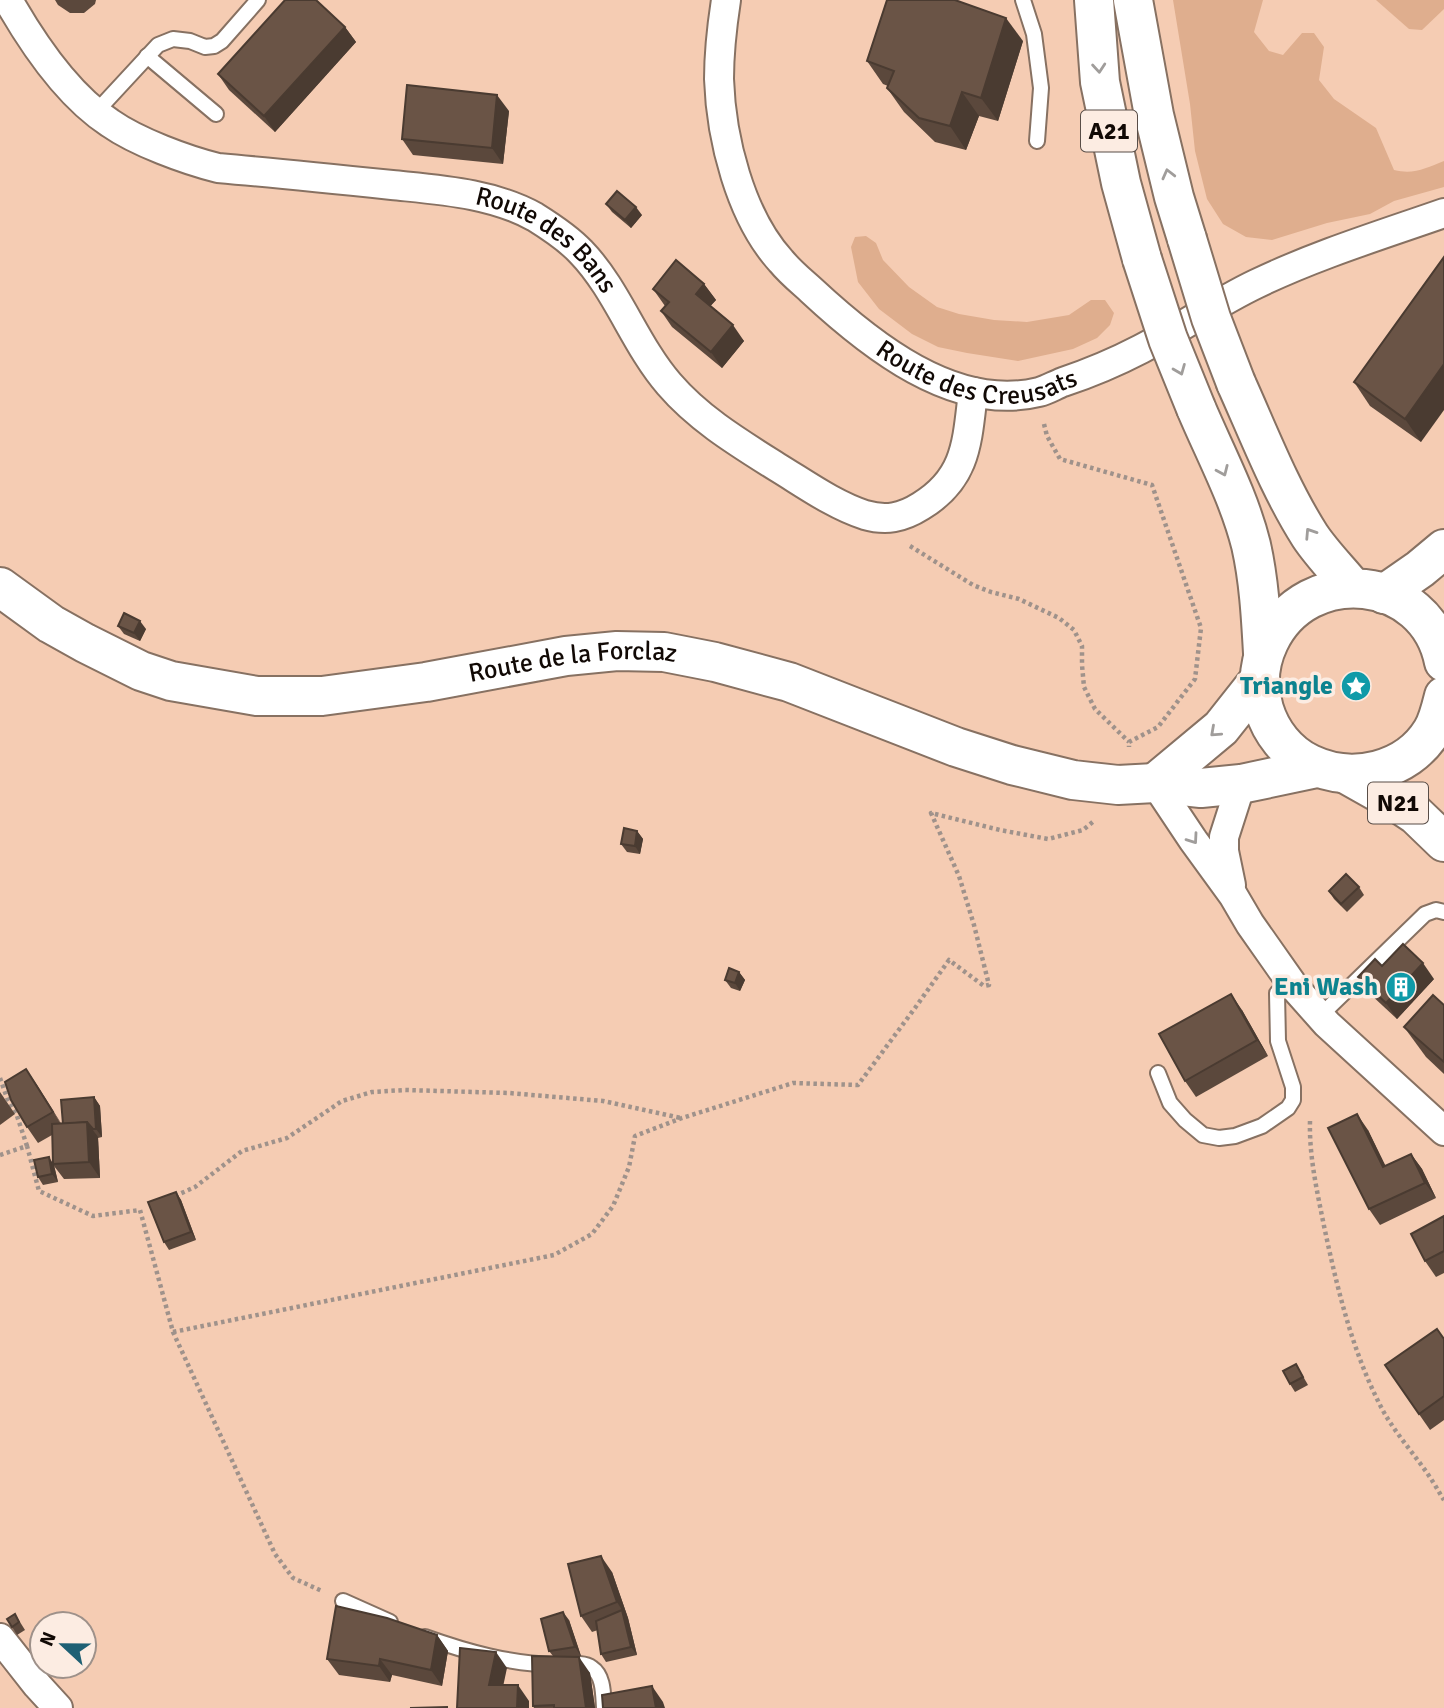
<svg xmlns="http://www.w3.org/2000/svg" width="1444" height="1708" font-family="Signika,sans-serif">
<rect width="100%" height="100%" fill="#fcece2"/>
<!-- green -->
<path fill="#f5ccb3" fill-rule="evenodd" d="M0 0H1444V1708H0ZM42 1624H84V1666H42Z"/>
<!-- forest -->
<g fill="#dfae8e">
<path d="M1173 0H1263L1254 32 1269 51 1283 55 1302 33H1314L1324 47 1319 80 1334 99 1376 128 1394 170C1414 175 1426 168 1444 161V187L1394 201 1370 214 1327 223 1272 240 1246 237 1223 224 1207 199 1195 151 1190 104Z"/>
<polygon points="1376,0 1444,0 1444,9 1422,30 1409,29"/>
<polygon points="866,236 876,243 883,260 909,287 937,307 959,314 994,320 1027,322 1069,315 1091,300 1105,300 1114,313 1110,325 1097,338 1073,349 1018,361 967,353 938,347 912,334 879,309 858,282 851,247 855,237"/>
</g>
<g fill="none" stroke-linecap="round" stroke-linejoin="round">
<!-- lane casing -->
<g stroke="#877162" stroke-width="18">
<g id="lane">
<polyline points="1023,0 1034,34 1041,88 1037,141"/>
<polyline points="147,56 216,114"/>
<polyline points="96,112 158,45 173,39 190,41 205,47 214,46 222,41 258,0"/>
<polyline points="1320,1016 1425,914 1436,910 1444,912"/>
<polyline points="1158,1073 1170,1103 1185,1120 1203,1135 1219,1138 1235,1136 1262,1126 1288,1108 1293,1100 1293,1087 1278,1041 1277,993 1289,981"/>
<polyline points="343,1601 390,1622"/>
<path d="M425 1637C467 1652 510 1664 556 1665 567 1665 583 1661 592 1668 604 1676 603 1695 604 1708"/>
</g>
</g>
<!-- street casing -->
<g stroke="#877162" stroke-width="32">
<g id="street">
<path id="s1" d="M8 0C33 44 67 95 110 123 137 142 186 160 218 168 276 173 334 179 392 185 440 190 492 193 535 217 551 227 568 238 581 252 617 289 635 345 669 384 699 419 739 443 777 467 805 484 834 505 865 515 886 521 902 518 921 506 967 478 967 442 973 392"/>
<path id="s2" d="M726 0C722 26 719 53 719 79 721 138 740 216 781 261 790 272 801 281 811 290 869 344 954 413 1039 392 1047 390 1055 385 1063 382 1090 373 1116 362 1141 349 1180 329 1216 303 1256 284 1316 255 1381 235 1444 213"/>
<polyline points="1155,783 1193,840 1233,895 1250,924 1295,988 1327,1024 1444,1131"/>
<polyline points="1231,885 1224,851 1224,837 1241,784"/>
<polyline points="0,1638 37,1685 58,1708"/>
</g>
</g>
<!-- secondary casing -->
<g stroke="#877162" stroke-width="42">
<g id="secondary">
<path id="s3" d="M0 587 51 624 85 643 141 671 171 681 257 696H322L426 682 566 656 617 651 664 652 715 662 789 682 956 747 1012 765 1073 780 1118 785 1155 783 1201 788 1241 784 1317 768"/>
<polyline points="1384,594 1420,569 1444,549"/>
<polyline points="1155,783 1221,728 1259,680"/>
</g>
</g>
<!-- primary casing -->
<g stroke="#877162" stroke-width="42">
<g id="primary">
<path d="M1444 662C1427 574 1307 562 1269 642 1259 663 1257 686 1264 709 1271 732 1287 753 1310 764 1352 784 1407 772 1432 731 1438 721 1441 708 1444 696"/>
<polyline points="1346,774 1401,805 1416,815 1444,842"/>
</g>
</g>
<!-- highway casing -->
<g stroke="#877162" stroke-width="42">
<g id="highway">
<polyline points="1094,0 1100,82 1121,183 1142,259"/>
<polyline points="1133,0 1154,115 1174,197 1187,239"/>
<path d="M1236 383C1259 434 1280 489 1310 536 1322 554 1338 570 1352 587"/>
<path d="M1196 408C1215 453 1239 497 1251 545 1259 580 1261 617 1263 653"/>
</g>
</g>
<!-- path -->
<g stroke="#9f928b" stroke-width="4.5" stroke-dasharray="3.5 3.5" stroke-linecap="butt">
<polyline points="1044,424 1047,436 1060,459 1152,485 1201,628 1195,679 1158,727 1129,742 1129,747"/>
<polyline points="910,546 973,585 991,592 1019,599 1059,618 1074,630 1082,646 1082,665 1084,687 1095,709 1129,742"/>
<polyline points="0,1078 7,1098 16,1113 27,1146"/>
<path d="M1310 1121C1309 1156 1317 1191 1324 1226 1337 1287 1351 1347 1379 1403 1393 1432 1416 1455 1433 1482 1437 1488 1440 1494 1444 1500"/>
<polyline points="0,1155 27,1146 39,1191 93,1216 140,1210 173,1332 275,1554 293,1578 322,1591"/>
<polyline points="175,1196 195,1187 242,1151 287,1138 342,1101 372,1092 405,1090 509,1093 603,1101 681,1118"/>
<polyline points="173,1332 554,1255 592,1234 613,1206 629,1167 635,1136 682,1118 793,1083 858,1085 915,1008 949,960 984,986 989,985 974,925 959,876 931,813 1000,830 1048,839 1083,830 1094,821"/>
</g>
<!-- lane -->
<use href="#lane" stroke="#fff" stroke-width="14"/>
<!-- street -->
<use href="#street" stroke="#fff" stroke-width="28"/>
<!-- secondary -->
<use href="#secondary" stroke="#fff" stroke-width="38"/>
<!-- primary -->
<use href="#primary" stroke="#fff" stroke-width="38"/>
<!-- highway -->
<use href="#highway" stroke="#fff" stroke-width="38"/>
<!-- highway-bridge casing -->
<g stroke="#877162" stroke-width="42" stroke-linecap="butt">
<g id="highway-bridge">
<polyline points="1187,239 1211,318 1236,383"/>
<polyline points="1142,259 1168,339 1196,408"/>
</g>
</g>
<!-- highway-bridge -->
<use href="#highway-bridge" stroke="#fff" stroke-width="38"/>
</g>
<!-- wall -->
<g fill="#5b483c">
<polygon points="55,0 96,0 95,4 84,13 70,13 58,5"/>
<polygon points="345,27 356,42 275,132 229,90 218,74"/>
<polygon points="1023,41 998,121 979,116 966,150 935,142 904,112 887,88 888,86 883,84 867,61"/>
<polygon points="509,111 503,164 413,155 402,139"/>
<polygon points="606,204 642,215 631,228 612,212"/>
<polygon points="1444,257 1421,442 1370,406 1354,382"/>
<polygon points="704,284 716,300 710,306 744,341 722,368 672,327 661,311 665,306 653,289"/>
<polygon points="118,626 146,629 140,641 124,634"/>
<polygon points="637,831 643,839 640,854 627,852 621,844"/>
<polygon points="1359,887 1364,895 1347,912 1334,899 1329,891"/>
<polygon points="739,972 745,980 740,991 731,988 725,980"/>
<polygon points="1358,977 1434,979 1397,1019 1369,993"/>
<polygon points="1444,1005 1444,1074 1426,1057 1404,1027"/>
<polygon points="1242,1010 1268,1056 1196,1097 1185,1081"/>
<polygon points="26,1069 61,1124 94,1097 100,1106 102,1137 98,1138 100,1178 64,1179 54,1166 58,1182 43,1185 38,1177 53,1163 52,1135 38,1143 27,1127"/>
<polygon points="0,1092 15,1114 0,1125"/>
<polygon points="1368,1130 1385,1166 1411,1154 1422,1169 1436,1198 1380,1225 1369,1209"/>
<polygon points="176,1192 181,1200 196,1240 169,1250 164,1242"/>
<polygon points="1444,1216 1444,1273 1436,1277 1425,1261"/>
<polygon points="1444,1339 1444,1420 1430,1430 1385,1365"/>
<polygon points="1296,1364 1308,1385 1295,1392 1290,1384"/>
<polygon points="612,1572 628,1618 637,1655 606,1662 601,1654 598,1630 592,1632 581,1616"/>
<polygon points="15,1614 25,1630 17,1635 7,1619"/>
<polygon points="569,1620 581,1656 574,1657 590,1673 595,1708 534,1708 533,1706 553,1656 549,1651"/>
<polygon points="437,1635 448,1651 442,1686 392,1675 390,1682 339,1675 327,1659"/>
</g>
<!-- shaded-wall -->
<g fill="#4a3b31">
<polygon points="1006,18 1023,41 998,121 981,98"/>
<polygon points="345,27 356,42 275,132 264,116"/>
<polygon points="962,92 979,116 966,150 950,126"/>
<polygon points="497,95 509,111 503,164 492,148"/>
<polygon points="636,207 642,215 631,228 625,220"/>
<polygon points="704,284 716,300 707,310 696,294"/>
<polygon points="733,325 744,341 722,368 711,352"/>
<polygon points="1444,364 1444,410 1421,442 1405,419"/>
<polygon points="140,621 146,629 140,641 134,633"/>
<polygon points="637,831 643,839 640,854 635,846"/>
<polygon points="1423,963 1434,979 1397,1019 1386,1003"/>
<polygon points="739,972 745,980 740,991 735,983"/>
<polygon points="1231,994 1242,1010 1268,1056 1257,1040"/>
<polygon points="26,1069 37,1085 64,1128 53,1112"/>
<polygon points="94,1097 100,1106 102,1137 96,1129"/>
<polygon points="1357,1114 1368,1130 1394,1183 1383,1167"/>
<polygon points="87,1122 98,1137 100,1178 89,1162"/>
<polygon points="1411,1154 1422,1169 1436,1198 1425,1183"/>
<polygon points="49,1157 54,1165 58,1182 52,1174"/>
<polygon points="176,1192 181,1200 196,1240 191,1232"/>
<polygon points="601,1556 612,1572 628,1618 637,1655 631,1647 622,1610 617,1602"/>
<polygon points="563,1612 569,1620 581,1656 575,1647"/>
<polygon points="437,1635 448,1651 442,1686 431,1670"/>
<polygon points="496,1652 507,1668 500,1701 489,1685"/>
<polygon points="579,1657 590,1673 595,1708 586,1708"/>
<polygon points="380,1659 392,1675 390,1682 379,1666"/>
<polygon points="518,1685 529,1701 529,1708 517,1708"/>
<polygon points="652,1686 663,1702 665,1708 656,1708"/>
</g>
<!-- building -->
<g fill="#6a5446" stroke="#4a3b31" stroke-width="2">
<polygon points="285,0 316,0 345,27 264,116 218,74"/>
<polygon points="887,0 955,0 1006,18 981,98 962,92 950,126 919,118 887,88 894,71 867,61"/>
<polygon points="407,85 497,95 492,148 402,139"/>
<polygon points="617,191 636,207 625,220 606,204"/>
<polygon points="1444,257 1444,364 1405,419 1354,382"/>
<polygon points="676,260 704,284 696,294 733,325 711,352 661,311 669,302 653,289"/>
<polygon points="124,613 140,621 134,633 118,626"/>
<polygon points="624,828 637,831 635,846 621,844"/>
<polygon points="1346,874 1359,887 1341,904 1329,891"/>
<polygon points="1403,944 1423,963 1386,1003 1358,977 1375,959 1382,966"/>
<polygon points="729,968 739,972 735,983 725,980"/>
<polygon points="1231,994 1257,1040 1185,1081 1159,1034"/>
<polygon points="1433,995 1444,1005 1444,1062 1404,1027"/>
<polygon points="26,1069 53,1112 27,1127 11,1100 5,1082"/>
<polygon points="94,1097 96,1129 93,1129 87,1122 63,1124 61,1100"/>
<polygon points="1357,1114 1383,1167 1411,1154 1425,1183 1369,1209 1328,1128"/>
<polygon points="87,1122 89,1162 53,1164 52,1124"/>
<polygon points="49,1157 52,1174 38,1177 34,1160"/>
<polygon points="176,1192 191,1232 164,1242 148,1202"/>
<polygon points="1444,1216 1444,1251 1425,1261 1411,1234"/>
<polygon points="1437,1329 1444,1339 1444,1396 1419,1414 1385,1365"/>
<polygon points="1296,1364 1303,1377 1290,1384 1283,1371"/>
<polygon points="601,1556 617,1602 581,1616 568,1564"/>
<polygon points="336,1606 387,1618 437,1635 431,1670 380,1659 379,1666 327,1659"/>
<polygon points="622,1610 631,1647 601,1654 596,1621"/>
<polygon points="563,1612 575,1647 549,1651 541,1619"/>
<polygon points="15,1614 19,1622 12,1627 7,1619"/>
<polygon points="460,1648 496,1652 489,1685 518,1685 517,1708 457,1708"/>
<polygon points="532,1656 579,1657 586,1708 554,1708 554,1705 533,1706"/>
<polygon points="652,1686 656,1708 603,1708 602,1695"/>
<polygon points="447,1707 447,1708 410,1708"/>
</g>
<!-- one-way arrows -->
<defs><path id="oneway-chevron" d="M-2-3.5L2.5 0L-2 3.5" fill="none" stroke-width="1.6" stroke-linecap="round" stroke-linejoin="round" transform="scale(1.75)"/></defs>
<g stroke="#a09d9b">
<use href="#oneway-chevron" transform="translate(1099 68) rotate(85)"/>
<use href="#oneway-chevron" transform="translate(1168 174) rotate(-104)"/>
<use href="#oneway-chevron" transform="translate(1180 370) rotate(68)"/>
<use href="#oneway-chevron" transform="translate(1223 471) rotate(66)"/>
<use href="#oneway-chevron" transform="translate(1310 533) rotate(-123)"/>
<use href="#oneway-chevron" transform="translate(1215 732) rotate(138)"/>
<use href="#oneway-chevron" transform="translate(1193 839) rotate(55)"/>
</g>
<!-- icons -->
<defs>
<g id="sight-disc" transform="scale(1.575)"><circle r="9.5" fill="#0f9aa8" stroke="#fcece2"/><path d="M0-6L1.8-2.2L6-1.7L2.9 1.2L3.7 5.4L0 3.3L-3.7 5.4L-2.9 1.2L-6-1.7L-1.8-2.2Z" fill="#fff"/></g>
<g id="building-disc" transform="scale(1.575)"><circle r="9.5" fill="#0f9aa8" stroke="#fcece2"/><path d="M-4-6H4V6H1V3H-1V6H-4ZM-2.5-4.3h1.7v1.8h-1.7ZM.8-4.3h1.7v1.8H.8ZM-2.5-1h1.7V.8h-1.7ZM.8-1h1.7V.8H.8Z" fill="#fff"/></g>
</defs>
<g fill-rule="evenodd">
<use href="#sight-disc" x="1356" y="686"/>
<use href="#building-disc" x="1401" y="987"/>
</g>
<g text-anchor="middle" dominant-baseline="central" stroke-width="7" stroke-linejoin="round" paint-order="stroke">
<!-- shield labels -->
<g fill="#fcece2" stroke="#584d47" stroke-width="2">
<rect x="1081" y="110.5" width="56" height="41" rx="5"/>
<rect x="1368" y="782.5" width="60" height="41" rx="5"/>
</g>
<g font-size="24" font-weight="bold" fill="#110905">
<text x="1109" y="131">A21</text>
<text x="1398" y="803">N21</text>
</g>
<!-- street labels -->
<g font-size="26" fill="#110905" stroke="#fcece2">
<text stroke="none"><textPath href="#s1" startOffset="623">Route des Bans</textPath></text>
<text stroke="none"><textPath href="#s2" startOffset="511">Route des Creusats</textPath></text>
<text stroke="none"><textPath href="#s3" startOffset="602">Route de la Forclaz</textPath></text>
</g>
<!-- culture labels -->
<g font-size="26" font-weight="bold" fill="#0d838f" stroke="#fcece2" text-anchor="end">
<text x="1333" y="686">Triangle</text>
<text x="1378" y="987">Eni Wash</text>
</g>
</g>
<!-- north arrow -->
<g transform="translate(63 1645) rotate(292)"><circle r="33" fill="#fcece2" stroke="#9e918a" stroke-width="2"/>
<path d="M0-5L12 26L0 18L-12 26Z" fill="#1e6074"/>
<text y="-10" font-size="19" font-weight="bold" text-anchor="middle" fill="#110905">N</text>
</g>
</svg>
